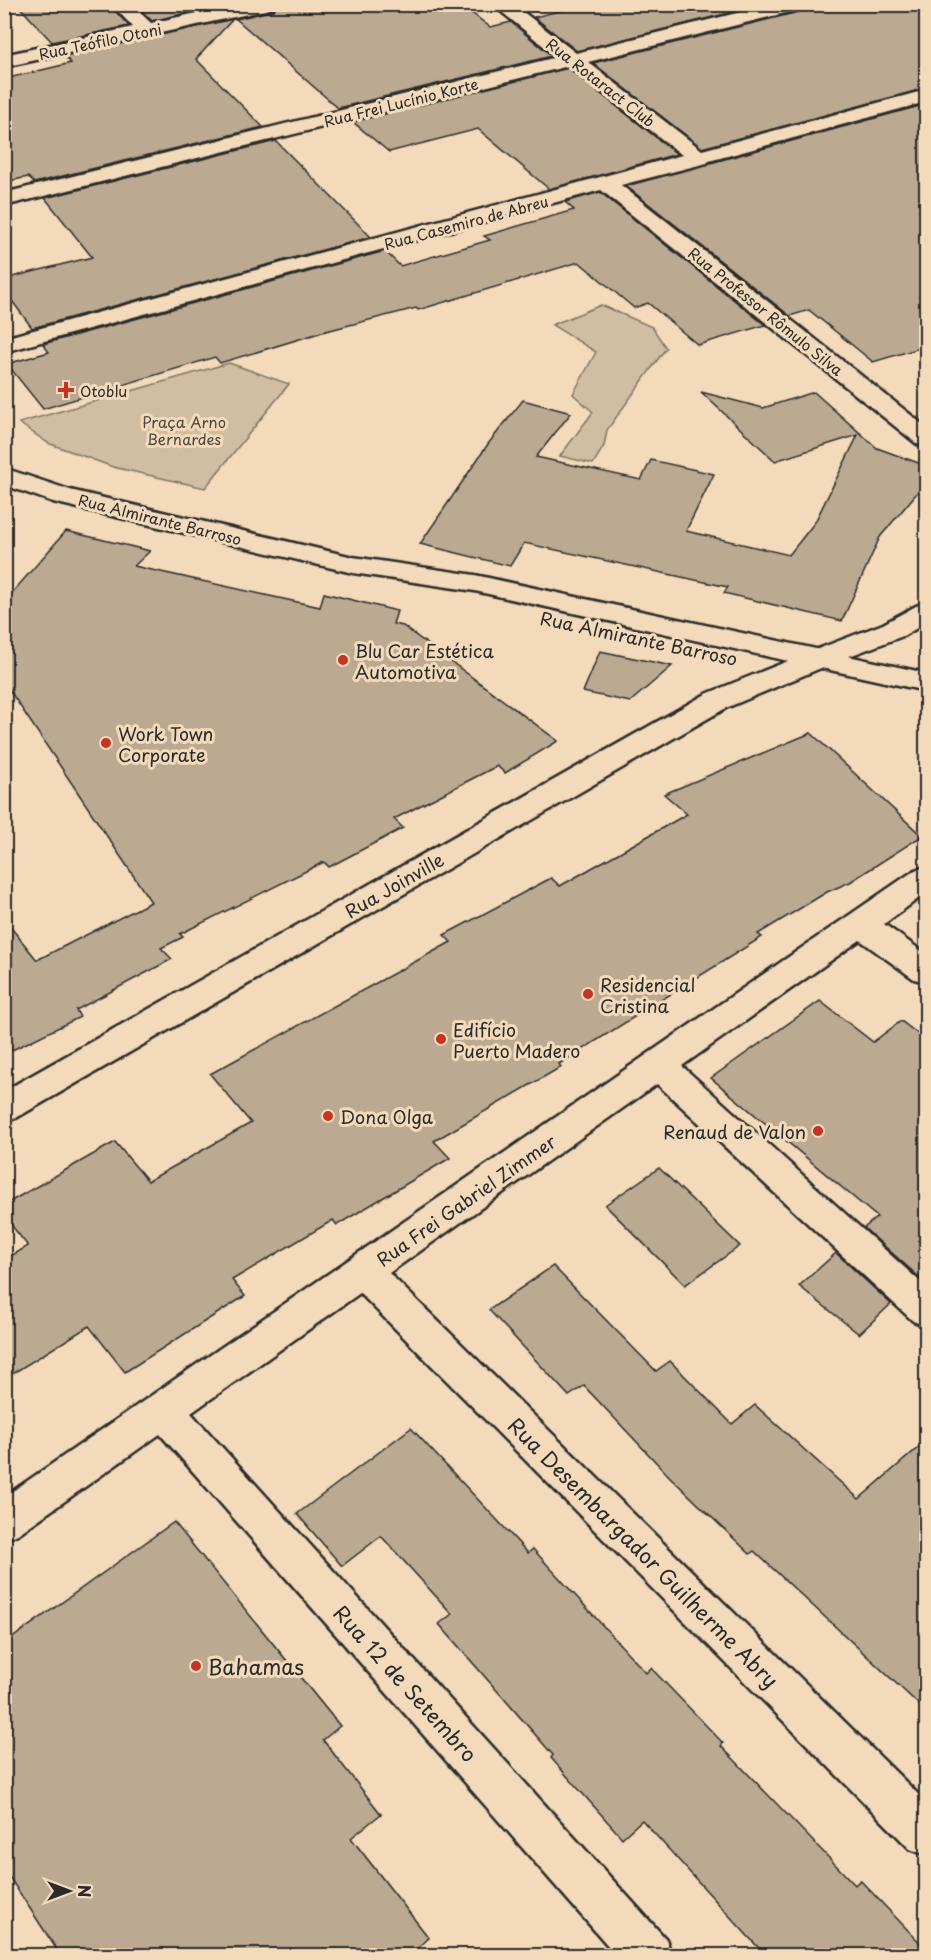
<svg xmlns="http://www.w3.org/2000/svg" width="931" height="1960" font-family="'Playpen Sans',sans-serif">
<rect width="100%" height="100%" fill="#f2daba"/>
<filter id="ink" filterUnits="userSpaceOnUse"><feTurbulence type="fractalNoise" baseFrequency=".0167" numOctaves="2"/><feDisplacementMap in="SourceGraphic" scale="12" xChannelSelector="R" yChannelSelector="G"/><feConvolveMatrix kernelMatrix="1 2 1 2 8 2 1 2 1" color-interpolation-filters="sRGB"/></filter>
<g filter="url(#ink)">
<!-- green -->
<g fill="#d1bea2" stroke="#7e7466" stroke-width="1.5">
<polygon points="601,305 652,327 666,348 607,430 604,446 593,464 560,456 593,412 573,394 596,352 552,325"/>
<polygon points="229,363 289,384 205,488 113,467 48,443 19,423"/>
</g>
<!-- building -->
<g fill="#bba992" stroke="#2b2b2b" stroke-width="1.5">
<polygon points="17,4 109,4 129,26 52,42"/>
<polygon points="135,4 225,4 152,21"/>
<polygon points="277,4 460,4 490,27 511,22 552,56 338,108 236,19 274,10"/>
<polygon points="588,4 607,4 761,5 577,51 534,17"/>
<polygon points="809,5 927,5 927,88 702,148 593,63 806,10"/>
<polygon points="233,19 196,59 263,127 34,183 28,177 4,182 4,79 71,63 64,56"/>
<polygon points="568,68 677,154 549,189 478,129 389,152 353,122"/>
<polygon points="927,104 927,346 873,362 809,310 790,316 626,186"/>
<polygon points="276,141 371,237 32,328 4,290 4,279 92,257 45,198"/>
<polygon points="600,192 765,325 698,345 648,303 634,308 579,262 418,310 416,308 326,331 220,363 215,357 43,409 7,364 49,352 43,344 385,251 400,266 490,240 484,236 574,210 565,202"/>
<polygon points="701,392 763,408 814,392 877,448 927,466 927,481 880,537 842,621 724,593 728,587 524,543 510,566 420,544 488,444 523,400 571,413 536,457 641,480 651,460 714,474 686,531 789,555 815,522 858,435 775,461"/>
<polygon points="66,531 150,551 134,566 320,607 324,593 397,611 393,624 403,626 558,741 505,773 497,766 394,819 403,828 329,867 324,862 180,934 183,937 161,948 172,959 76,1010 80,1017 4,1054 4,919 37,960 151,902 4,682 4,602"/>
<polygon points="600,651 672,666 630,702 583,692"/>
<polygon points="811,733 922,836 850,882 827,892 758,934 762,937 559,1064 561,1067 434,1141 450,1158 337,1225 333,1220 232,1280 245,1296 125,1372 89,1326 4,1379 4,1260 28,1246 4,1216 4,1205 115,1142 148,1181 251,1123 210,1074 451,942 444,935 551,878 560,886 687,814 664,794"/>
<polygon points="820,1001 873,1042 901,1021 927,1041 927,1270 919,1277 864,1228 877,1217 711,1078"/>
<polygon points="659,1168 740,1246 685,1285 605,1205"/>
<polygon points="836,1253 891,1304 859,1334 799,1286"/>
<polygon points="553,1266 656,1371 670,1361 732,1424 755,1405 859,1499 927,1440 927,1712 754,1551 750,1554 670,1477 584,1386 569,1396 489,1310"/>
<polygon points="411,1428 528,1553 533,1549 646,1673 651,1668 723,1743 721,1746 855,1885 860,1880 927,1950 927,1956 766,1956 642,1820 622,1838 551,1758 553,1755 439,1624 452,1614 381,1536 342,1566 297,1514"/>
<polygon points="174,1522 340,1726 323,1740 381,1814 351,1838 429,1938 409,1956 61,1956 4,1869 4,1644"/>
</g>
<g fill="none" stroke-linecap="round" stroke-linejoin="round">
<!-- minor casing -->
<g stroke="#2b2b2b" stroke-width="5">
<g id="minor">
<polygon points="111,4 131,4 151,23 238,4 275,4 273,8 266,10 4,67 4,55 133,27"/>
<polygon points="492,4 513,4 576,53 773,4 807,4 805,8 588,62 702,150 926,90 926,102 709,161 707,163 621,185 926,427 926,446 917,444 601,190 4,352 4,338 682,155 569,66 4,206 4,193 557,57"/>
<polygon points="926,603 926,623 903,636 820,667 810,664 806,658 810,652 883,624 916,606"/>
<polygon points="926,867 926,893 884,924 926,954 926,982 914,979 860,940 682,1066 926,1287 926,1326 913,1321 657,1084 389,1273 926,1802 926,1855 910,1849 360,1293 191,1413 666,1939 672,1956 617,1956 160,1434 18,1534 4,1540 4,1497 915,870"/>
</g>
</g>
<!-- major casing -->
<g stroke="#2b2b2b" stroke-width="5">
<polygon id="major" points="4,468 70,490 353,557 475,575 926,673 926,691 821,668 726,708 16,1118 4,1122 4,1091 706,694 788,661 475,591 353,573 53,502 4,485"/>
</g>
<!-- minor -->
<use href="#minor" fill="#f2daba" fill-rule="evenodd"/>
<!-- major -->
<use href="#major" fill="#f2daba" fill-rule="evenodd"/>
</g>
</g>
<!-- markers -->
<g fill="#c8321e" stroke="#f2daba" stroke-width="2">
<path d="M63 381h6v6h6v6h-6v6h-6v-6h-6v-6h6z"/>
<circle cx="343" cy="660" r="6"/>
<circle cx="106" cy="743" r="6"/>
<circle cx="588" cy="994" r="6"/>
<circle cx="441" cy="1039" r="6"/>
<circle cx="328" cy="1116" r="6"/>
<circle cx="818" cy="1131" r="6"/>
<circle cx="196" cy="1666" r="6"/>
</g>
<g text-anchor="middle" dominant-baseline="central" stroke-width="6" stroke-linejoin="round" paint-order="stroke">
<!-- far-street labels -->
<g font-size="15" fill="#2b2b2b" stroke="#f2daba">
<text transform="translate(100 41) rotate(-12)">Rua Teófilo Otoni</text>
<text transform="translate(601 82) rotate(38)">Rua Rotaract Club</text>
<text transform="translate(401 102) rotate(-14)">Rua Frei Lucínio Korte</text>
<text transform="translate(466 222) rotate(-15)">Rua Casemiro de Abreu</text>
<text transform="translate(766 311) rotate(39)">Rua Professor Rômulo Silva</text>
<text transform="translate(160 519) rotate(14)">Rua Almirante Barroso</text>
</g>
<!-- far-poi labels -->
<g font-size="15" fill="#2b2b2b" stroke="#f2daba" text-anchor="start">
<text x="80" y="390">Otoblu</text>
</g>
<!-- far-park labels -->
<g font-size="15" fill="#4c4843" stroke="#f2daba">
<text x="184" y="421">Praça Arno<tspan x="184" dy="17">Bernardes</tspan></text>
</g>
<!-- street labels -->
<g font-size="18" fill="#2b2b2b" stroke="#f2daba">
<text transform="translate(639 638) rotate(12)">Rua Almirante Barroso</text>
<text transform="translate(394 885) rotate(-30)">Rua Joinville</text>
<text transform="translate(466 1200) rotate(-35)">Rua Frei Gabriel Zimmer</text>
</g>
<!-- poi labels -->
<g font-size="18" fill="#2b2b2b" stroke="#f2daba" text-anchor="start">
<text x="355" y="650">Blu Car Estética<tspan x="355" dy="21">Automotiva</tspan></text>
<text x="118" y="733">Work Town<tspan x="118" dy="21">Corporate</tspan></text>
<text x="600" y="984">Residencial<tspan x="600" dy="21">Cristina</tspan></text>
<text x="453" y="1029">Edifício<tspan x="453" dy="21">Puerto Madero</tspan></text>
<text x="340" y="1116">Dona Olga</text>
<text x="806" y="1131" text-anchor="end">Renaud de Valon</text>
</g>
<!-- near-street labels -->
<g font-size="21" fill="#2b2b2b" stroke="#f2daba">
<text transform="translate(644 1552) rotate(45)">Rua Desembargador Guilherme Abry</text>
<text transform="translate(406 1683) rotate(48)">Rua 12 de Setembro</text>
</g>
<!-- near-poi labels -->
<g font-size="21" fill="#2b2b2b" stroke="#f2daba" text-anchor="start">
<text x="208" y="1666">Bahamas</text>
</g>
</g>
<!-- margin -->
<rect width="931" height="1960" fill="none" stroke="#f2daba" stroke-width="24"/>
<rect x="12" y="12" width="907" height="1936" fill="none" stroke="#2b2b2b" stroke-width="2" filter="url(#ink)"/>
<!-- north arrow -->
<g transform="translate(69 1891) rotate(90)" stroke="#f2daba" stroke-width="4.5" paint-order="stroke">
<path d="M0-4.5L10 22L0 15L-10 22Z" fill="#2b2b2b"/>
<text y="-9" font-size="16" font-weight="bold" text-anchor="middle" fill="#2b2b2b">N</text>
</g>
</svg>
